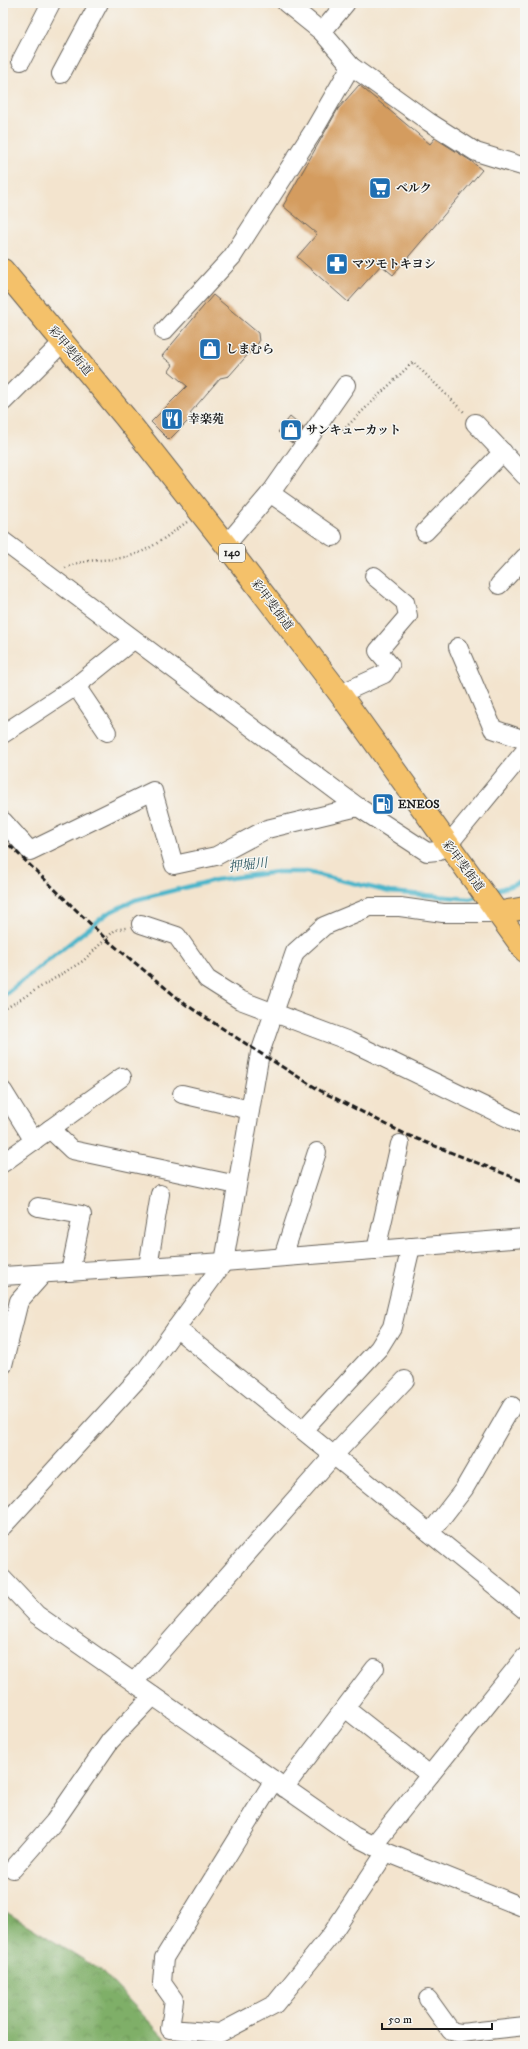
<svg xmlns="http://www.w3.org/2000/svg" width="528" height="2049" font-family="'IM FELL DW Pica','Noto Serif JP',serif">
<defs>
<pattern id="forest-crowns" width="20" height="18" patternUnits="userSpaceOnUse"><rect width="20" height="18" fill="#7faf68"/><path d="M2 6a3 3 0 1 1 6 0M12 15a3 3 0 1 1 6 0" fill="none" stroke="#678e55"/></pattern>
</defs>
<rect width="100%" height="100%" fill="#f6f6f2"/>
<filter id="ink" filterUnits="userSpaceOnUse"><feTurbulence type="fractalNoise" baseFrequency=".025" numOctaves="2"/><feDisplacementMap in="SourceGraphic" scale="8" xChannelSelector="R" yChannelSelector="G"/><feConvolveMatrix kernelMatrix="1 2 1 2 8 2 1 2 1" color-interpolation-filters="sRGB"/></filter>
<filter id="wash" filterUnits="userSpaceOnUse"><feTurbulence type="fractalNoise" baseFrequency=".012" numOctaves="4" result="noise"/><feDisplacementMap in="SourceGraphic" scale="16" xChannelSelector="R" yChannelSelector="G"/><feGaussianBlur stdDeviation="0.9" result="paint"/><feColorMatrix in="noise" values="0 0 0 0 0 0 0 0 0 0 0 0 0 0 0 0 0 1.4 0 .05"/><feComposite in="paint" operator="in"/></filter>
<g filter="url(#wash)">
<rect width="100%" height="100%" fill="#f3e4ce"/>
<!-- forest -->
<polygon fill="url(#forest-crowns)" stroke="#4e6642" points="3,1910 102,1971 172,2046 3,2046"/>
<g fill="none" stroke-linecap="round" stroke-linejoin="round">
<!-- stream -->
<g stroke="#4cb5ca" stroke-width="4.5">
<polyline points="491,892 525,881"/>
<polyline points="3,996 108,913 135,900 215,880 277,872 307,872 390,892 470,899 478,896"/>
</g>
</g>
<g id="blocks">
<!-- building -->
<g fill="#d49c5f">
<polygon points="359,85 430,144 435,138 471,161 482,170 393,275 381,265 348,302 297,257 317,234 283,206 338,109"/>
<polygon points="213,295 258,333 259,342 229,376 220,378 190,413 193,416 169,440 151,422 187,386 169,371 173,365 162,356"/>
<polygon points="290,417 303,428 292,443 278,432"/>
</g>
</g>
</g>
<g filter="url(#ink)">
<use href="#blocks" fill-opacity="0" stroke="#67625a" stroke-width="1"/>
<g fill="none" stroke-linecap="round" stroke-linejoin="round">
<!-- minor casing -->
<g stroke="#67625a" stroke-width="20">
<g id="minor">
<polyline points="286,3 322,32 351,66 429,122 476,152 525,167"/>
<polyline points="322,32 346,3"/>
<polyline points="21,61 51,3"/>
<polyline points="61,74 99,3"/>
<polyline points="164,331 232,257 314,130 351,66"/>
<polyline points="3,402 63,342"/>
<polyline points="475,423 525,476"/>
<polyline points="270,493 333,537"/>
<polyline points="425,532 503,452"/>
<polyline points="3,541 358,807 427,852 437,851 447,846 525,751"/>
<polyline points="226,545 272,491 346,385"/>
<polyline points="499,585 525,557"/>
<polyline points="458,647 493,729 525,740"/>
<polyline points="76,686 107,732"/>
<polyline points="340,694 384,674 390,665 378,651 408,616 405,602 374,576"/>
<polyline points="3,734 76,686 133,640"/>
<polyline points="3,821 30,851 153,791 174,865 216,856 267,829 358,807"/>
<polyline points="141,924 177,936 207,979 240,1000 349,1041 525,1126"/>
<polyline points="3,1091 34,1141"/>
<polyline points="182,1094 250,1110"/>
<polyline points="50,1129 72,1150 237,1185"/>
<polyline points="3,1163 122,1077"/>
<polyline points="38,1207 82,1215 70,1272"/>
<polyline points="376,1250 400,1144"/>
<polyline points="283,1257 317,1152"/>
<polyline points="148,1267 160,1194"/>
<polyline points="3,1276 224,1262 525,1238"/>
<polyline points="176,1328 525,1610"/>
<polyline points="3,1365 19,1301 43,1274"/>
<polyline points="303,1430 379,1348 392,1327 411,1247"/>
<polyline points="3,1526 145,1371 224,1262 260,1053 295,952 324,926 370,907 400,907 443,913 497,913"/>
<polyline points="430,1533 464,1489 512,1406"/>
<polyline points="3,1579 37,1615 354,1836 386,1852 525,1908"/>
<polyline points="134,1682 334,1455 405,1380"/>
<polyline points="345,1708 430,1775"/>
<polyline points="274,1780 164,1958 162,1983 174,2000 170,2029 220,2033 275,2004 331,1935 386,1852"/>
<polyline points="284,1788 375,1668"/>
<polyline points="373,1846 525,1657"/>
<polyline points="13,1869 54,1822 110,1741 153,1696"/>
<polyline points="428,1999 451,2031 461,2033 525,2026"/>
</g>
</g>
<!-- major casing -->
<g stroke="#67625a" stroke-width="24">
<polyline id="major" points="497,913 525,908"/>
</g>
<!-- highway casing -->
<g stroke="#67625a" stroke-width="24">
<polyline id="highway" points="3,270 125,417 226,545 340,694 525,951"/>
</g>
<!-- path -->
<g stroke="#67625a" stroke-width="2.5" stroke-dasharray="1 3" stroke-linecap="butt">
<polyline points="335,427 343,430 413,362 465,413"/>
<path d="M65 568C88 557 103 562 126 557 149 552 168 535 187 522"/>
<polyline points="3,1010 83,961 115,930 126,928"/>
</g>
<!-- minor -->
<use href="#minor" stroke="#fff" stroke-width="18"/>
<!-- major -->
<use href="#major" stroke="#f4c16a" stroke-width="22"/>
<!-- highway -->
<use href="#highway" stroke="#f4c16a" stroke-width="22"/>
<!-- rail -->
<polyline stroke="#1c1c1c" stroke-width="3" stroke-dasharray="6 3" stroke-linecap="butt" points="3,839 106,939 185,1004 260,1053 321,1091 405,1134 525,1182"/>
</g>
</g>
<!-- icons -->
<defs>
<g id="supermarket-square" transform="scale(1.15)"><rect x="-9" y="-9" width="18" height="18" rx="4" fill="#1f6fb2" stroke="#f6f6f2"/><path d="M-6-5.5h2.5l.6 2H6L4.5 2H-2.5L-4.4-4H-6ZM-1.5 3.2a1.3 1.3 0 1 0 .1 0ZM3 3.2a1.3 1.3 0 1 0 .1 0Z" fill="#fff"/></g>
<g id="pharmacy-square" transform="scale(1.15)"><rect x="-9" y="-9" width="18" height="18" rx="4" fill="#1f6fb2" stroke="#f6f6f2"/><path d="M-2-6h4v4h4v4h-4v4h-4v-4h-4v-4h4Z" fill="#fff"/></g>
<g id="shop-square" transform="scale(1.15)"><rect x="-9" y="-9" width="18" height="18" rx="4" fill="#1f6fb2" stroke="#f6f6f2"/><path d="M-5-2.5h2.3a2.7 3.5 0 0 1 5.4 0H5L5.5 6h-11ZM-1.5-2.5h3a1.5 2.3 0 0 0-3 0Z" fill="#fff"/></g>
<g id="restaurant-square" transform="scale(1.15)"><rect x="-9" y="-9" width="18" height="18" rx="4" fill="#1f6fb2" stroke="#f6f6f2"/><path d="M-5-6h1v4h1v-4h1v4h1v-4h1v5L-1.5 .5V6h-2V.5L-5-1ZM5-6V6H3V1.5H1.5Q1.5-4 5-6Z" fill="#fff"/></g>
<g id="fuel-square" transform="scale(1.15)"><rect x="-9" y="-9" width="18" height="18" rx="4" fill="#1f6fb2" stroke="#f6f6f2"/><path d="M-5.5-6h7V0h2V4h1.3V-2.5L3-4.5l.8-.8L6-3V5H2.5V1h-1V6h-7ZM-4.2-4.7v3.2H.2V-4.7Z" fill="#fff"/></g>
</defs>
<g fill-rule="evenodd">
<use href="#supermarket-square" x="380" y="188"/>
<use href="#pharmacy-square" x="337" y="264"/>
<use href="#shop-square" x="210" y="349"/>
<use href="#restaurant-square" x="172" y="419"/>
<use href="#shop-square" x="291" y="430"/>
<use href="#fuel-square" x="383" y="804"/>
</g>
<g text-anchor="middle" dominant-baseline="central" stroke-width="3" stroke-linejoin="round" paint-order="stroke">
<!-- shield labels -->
<rect fill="#f6f6f2" stroke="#5d5d5c" stroke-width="1" x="219" y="544" width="26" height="18" rx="3"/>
<g font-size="11" font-weight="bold" fill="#1c1c1c">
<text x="232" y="553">140</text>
</g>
<!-- poi labels -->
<g font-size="12" font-weight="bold" fill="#1c1c1c" stroke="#f6f6f2" text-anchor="start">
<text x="396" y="188">ベルク</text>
<text x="352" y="264">マツモトキヨシ</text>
<text x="226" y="349">しまむら</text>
<text x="188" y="419">幸楽苑</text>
<text x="306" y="430">サンキューカット</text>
<text x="398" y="804">ENEOS</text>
</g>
<!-- street labels -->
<g font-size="12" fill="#1c1c1c" stroke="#f6f6f2">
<text transform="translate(70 351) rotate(50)">彩甲斐街道</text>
<text transform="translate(272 605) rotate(53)">彩甲斐街道</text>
<text transform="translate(463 866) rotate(53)">彩甲斐街道</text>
</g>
<!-- water labels -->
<g font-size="13" font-style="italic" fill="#2f5962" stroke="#f6f6f2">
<text transform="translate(248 865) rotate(-7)">押堀川</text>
</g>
</g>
<!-- margin -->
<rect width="528" height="2049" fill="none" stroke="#f6f6f2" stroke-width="16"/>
<!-- scale -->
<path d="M382 2023v6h110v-6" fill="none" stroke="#1c1c1c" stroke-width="2"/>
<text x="388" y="2023" font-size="12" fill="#1c1c1c" stroke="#f6f6f2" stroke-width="3" paint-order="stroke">50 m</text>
</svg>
